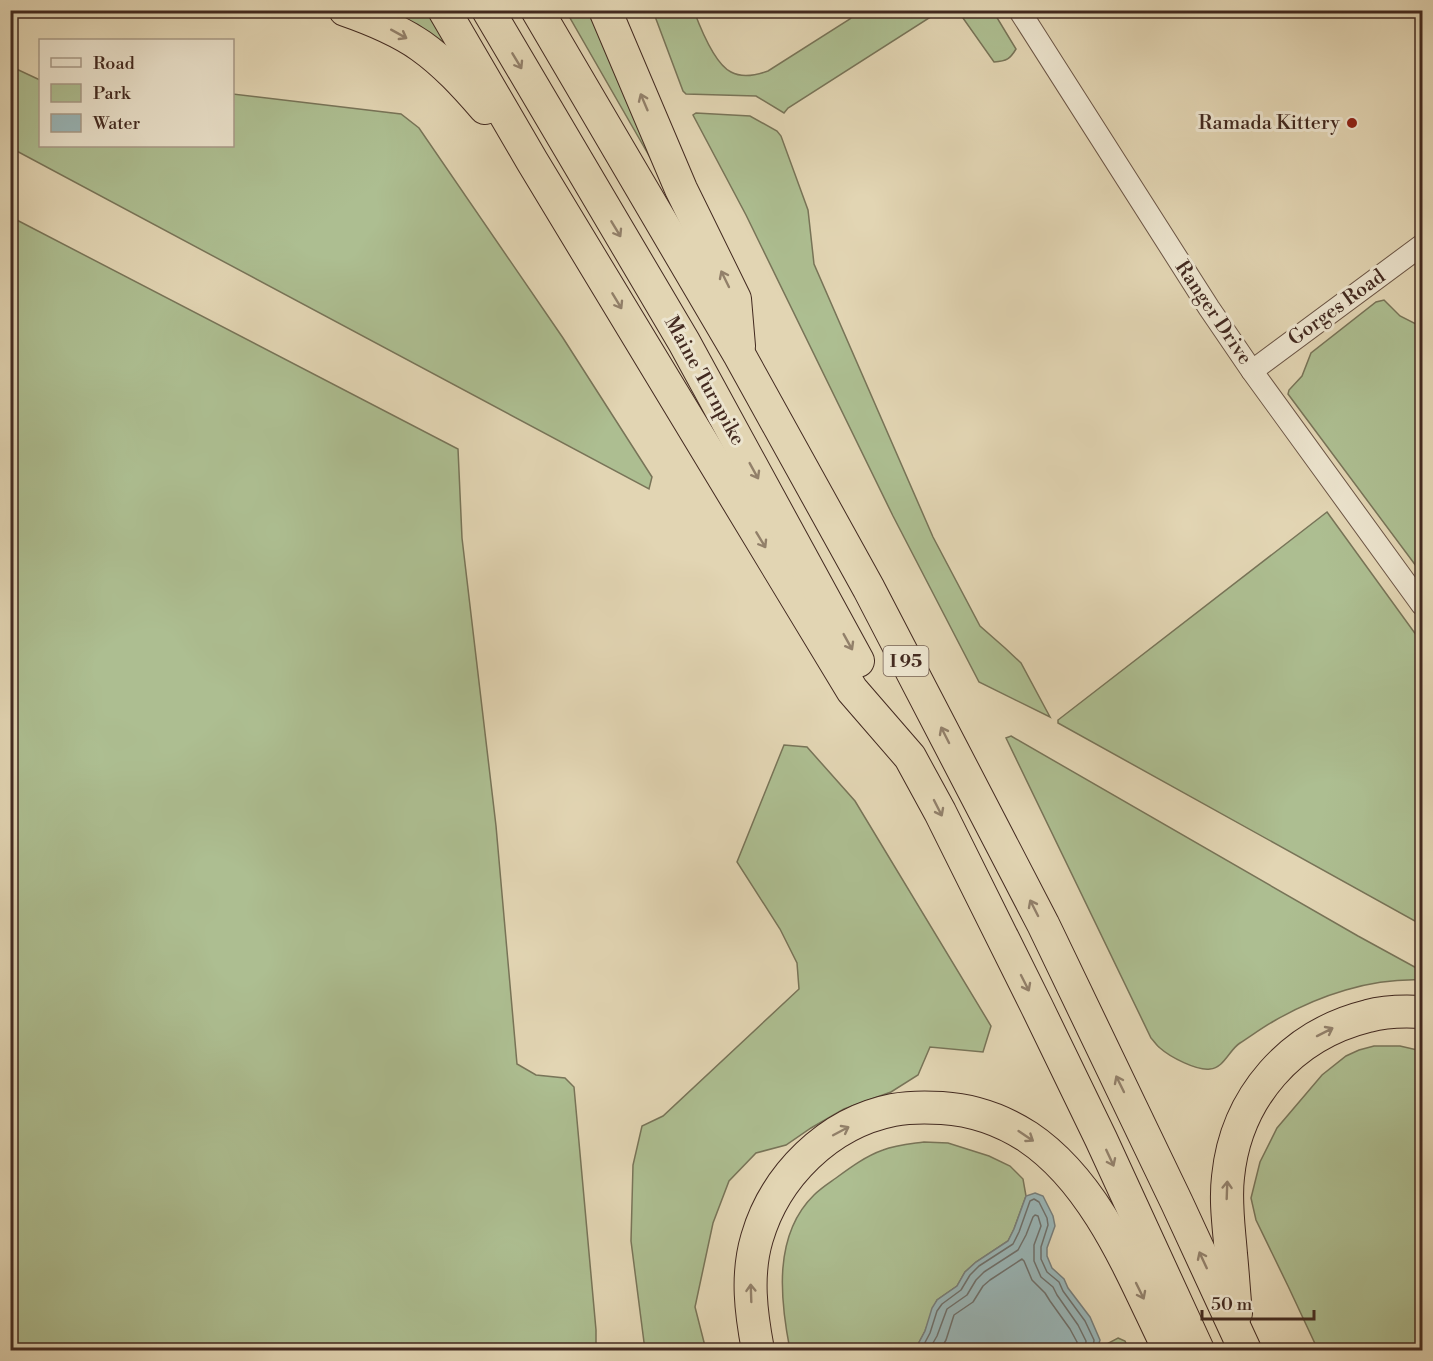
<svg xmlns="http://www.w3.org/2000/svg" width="1433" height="1361" font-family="'Libre Bodoni',serif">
<rect width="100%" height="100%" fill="#e2d5b3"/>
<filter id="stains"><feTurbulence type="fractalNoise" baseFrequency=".00333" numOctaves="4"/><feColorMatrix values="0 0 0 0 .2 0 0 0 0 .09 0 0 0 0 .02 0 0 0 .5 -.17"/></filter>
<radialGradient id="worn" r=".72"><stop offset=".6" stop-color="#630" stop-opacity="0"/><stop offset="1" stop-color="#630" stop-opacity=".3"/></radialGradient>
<!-- green -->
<g fill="#adbe91" stroke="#787458" stroke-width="1.5">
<polygon points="383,11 435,11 477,80"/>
<polygon points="566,11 596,11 690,227"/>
<path d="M653 11H694C700 27 715 64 731 72 742 78 757 75 768 71L850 19 857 11H940L788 108 784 113 756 96 686 94 683 91Z"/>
<path d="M958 11H993L1016 49C1010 59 1007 61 994 62Z"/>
<polygon points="10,66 40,80 40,146 232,146 233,94 401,114 419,128 563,338 652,477 649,489 11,148"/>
<polygon points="696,113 750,116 777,131 781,136 808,210 814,264 933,537 980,626 1005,648 1021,663 1050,717 979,682 893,516 746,215 693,115"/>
<polygon points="11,217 458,449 462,538 496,826 517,1064 536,1075 565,1078 574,1087 596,1330 596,1343 594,1350 11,1350"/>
<polygon points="1384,300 1400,316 1420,326 1422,329 1422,574 1288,394 1289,390 1302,376 1311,353 1376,302"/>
<polygon points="1327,512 1422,643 1422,925 1058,723 1058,720"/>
<path d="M1011 736 1358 936 1422 971V980C1371 978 1319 995 1274 1021 1263 1027 1251 1036 1240 1043 1229 1050 1224 1068 1210 1069 1197 1071 1170 1057 1160 1048 1157 1046 1154 1041 1151 1038L1006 738Z"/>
<polygon points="784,745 807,747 855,801 991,1026 983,1052 930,1047 918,1075 891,1092 844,1109 811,1128 786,1145 756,1153 729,1181 713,1223 695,1307 706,1350 645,1350 631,1241 633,1165 642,1126 663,1116 799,989 797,963 780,929 737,862"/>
<polygon points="1374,1046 1400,1046 1422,1051 1422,1350 1318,1350 1288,1286 1256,1220 1251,1198 1260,1162 1277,1128 1322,1075 1346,1056 1359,1050"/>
<path d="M924 1142 948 1143 989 1156 1010 1166 1023 1179 1026 1196 1014 1229 1008 1241 976 1262 965 1272 957 1286 937 1300 925 1331 915 1350H790C780 1299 773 1235 814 1195 821 1188 829 1183 836 1178 851 1167 866 1156 883 1150 896 1145 910 1144 924 1142Z"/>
<polygon points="1118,1338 1125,1341 1129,1350 1097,1350 1099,1348"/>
</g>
<!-- water -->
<polygon fill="#99b6b8" stroke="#777e7b" stroke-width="1.5" points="1035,1193 1043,1196 1053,1216 1055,1226 1047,1248 1047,1256 1052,1268 1064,1279 1068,1288 1090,1317 1100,1340 1097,1350 915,1350 925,1331 932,1308 937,1300 957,1286 965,1272 976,1262 1008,1241 1014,1229 1026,1196"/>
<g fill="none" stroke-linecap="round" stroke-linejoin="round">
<!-- shore -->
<g stroke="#6e706c" stroke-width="1.5">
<polyline points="921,1350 930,1333 937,1311 942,1304 961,1290 970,1275 979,1266 1013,1244 1019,1232 1030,1201 1034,1199 1039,1202 1047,1218 1048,1225 1041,1247 1041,1259 1047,1272 1059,1282 1063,1291 1085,1321 1094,1340 1093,1350"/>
<polyline points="929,1350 937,1336 947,1309 967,1295 976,1280 984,1272 1018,1250 1026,1235 1033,1217 1035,1215 1038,1216 1041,1226 1034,1245 1034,1261 1041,1277 1053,1287 1057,1295 1078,1325 1086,1341 1085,1350"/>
<polyline points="940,1350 946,1340 954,1315 973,1302 983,1286 990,1280 1022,1259 1024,1261 1032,1280 1045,1293 1050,1301 1070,1329 1077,1342 1076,1350"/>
</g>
<!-- minor casing -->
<g stroke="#6b5545" stroke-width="23">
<g id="minor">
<polyline points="1019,10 1209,308 1252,371 1422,605"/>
<polyline points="1252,371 1422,245"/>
</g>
</g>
<!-- highway casing -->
<g stroke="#432a20" stroke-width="34">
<g id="highway">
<path d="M345 10C371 19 398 30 421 46 445 63 465 85 485 108"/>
<polyline points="444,10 532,161 852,690 910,757 940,812 1037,1007 1101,1139 1198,1350"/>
<polyline points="488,10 684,342 858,661"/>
<polyline points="537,10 740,356 869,589 1043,924 1177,1203 1245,1350"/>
<polyline points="605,10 681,189 735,299 739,346"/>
<path d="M1236 1313C1234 1293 1233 1274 1231 1254 1229 1228 1225 1202 1228 1177 1236 1097 1291 1035 1368 1016 1386 1011 1404 1011 1422 1012"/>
<path d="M758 1350C751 1313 746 1275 757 1238 775 1176 828 1123 893 1110 909 1107 926 1107 942 1108 973 1110 1002 1120 1028 1137 1098 1184 1133 1277 1169 1350"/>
</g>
</g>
<!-- minor -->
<use href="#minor" stroke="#ece4ce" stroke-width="21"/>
<!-- highway -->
<use href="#highway" stroke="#e2d5b3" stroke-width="32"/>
</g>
<!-- one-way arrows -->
<defs><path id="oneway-shaft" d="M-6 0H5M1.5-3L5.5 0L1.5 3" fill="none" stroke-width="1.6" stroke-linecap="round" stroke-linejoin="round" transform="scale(1.5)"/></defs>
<g stroke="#92806a">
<use href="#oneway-shaft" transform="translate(399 34) rotate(29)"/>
<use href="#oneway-shaft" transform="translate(517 61) rotate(59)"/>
<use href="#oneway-shaft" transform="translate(644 102) rotate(-113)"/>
<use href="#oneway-shaft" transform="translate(616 229) rotate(59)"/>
<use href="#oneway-shaft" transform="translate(725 279) rotate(-116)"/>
<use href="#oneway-shaft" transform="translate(617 301) rotate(59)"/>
<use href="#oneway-shaft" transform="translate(754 471) rotate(61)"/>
<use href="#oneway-shaft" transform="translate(761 540) rotate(59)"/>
<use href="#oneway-shaft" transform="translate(848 642) rotate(61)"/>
<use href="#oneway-shaft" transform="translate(945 735) rotate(-117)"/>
<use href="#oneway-shaft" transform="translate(938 808) rotate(63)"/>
<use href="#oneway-shaft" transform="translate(1034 908) rotate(-117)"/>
<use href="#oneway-shaft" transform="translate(1025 983) rotate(63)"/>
<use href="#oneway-shaft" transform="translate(1325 1032) rotate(-27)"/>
<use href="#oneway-shaft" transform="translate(1120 1084) rotate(-116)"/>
<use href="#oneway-shaft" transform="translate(841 1131) rotate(-28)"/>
<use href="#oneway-shaft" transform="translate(1026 1136) rotate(34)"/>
<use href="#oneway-shaft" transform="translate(1110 1158) rotate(65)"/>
<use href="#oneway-shaft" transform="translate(1227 1190) rotate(-88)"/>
<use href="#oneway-shaft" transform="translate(1203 1260) rotate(-115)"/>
<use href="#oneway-shaft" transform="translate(1140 1291) rotate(64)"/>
<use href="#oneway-shaft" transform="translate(751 1293) rotate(-92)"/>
</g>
<!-- markers -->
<circle fill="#8f2418" stroke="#ece4ce" stroke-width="2" cx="1352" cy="123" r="6"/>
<g text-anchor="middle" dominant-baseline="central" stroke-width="6" stroke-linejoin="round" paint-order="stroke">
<!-- shield labels -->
<rect fill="#ece4ce" stroke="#766254" stroke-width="1.5" x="883.5" y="646" width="45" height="30" rx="4.5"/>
<g font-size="18" font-weight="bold" fill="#432a20">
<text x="906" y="661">I 95</text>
</g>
<!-- poi labels -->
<g font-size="20" fill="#432a20" stroke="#ece4ce" text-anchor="end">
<text x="1340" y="123">Ramada Kittery</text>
</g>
<!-- street labels -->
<g font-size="20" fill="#432a20" stroke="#ece4ce">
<text transform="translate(1337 308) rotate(-36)">Gorges Road</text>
<text transform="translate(1213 313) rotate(56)">Ranger Drive</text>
<text transform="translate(704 381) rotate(61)">Maine Turnpike</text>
</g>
</g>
<!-- margin -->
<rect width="1433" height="1361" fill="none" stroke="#e2d5b3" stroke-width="36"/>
<rect x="12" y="12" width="1409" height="1337" fill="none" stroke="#432a20" stroke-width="3"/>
<rect x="18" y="18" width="1397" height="1325" fill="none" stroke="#432a20" stroke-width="1.5"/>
<!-- legend -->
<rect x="39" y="39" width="195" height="108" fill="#ece4ce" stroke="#a89a88" stroke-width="1.5"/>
<rect x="51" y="58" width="30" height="9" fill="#ece4ce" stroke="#a89a88" stroke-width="1.5"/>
<text x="93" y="69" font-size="18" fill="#432a20">Road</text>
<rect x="51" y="84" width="30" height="18" fill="#adbe91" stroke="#a89a88" stroke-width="1.5"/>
<text x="93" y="99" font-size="18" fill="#432a20">Park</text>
<rect x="51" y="114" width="30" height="18" fill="#99b6b8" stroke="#a89a88" stroke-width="1.5"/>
<text x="93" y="129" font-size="18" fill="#432a20">Water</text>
<!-- scale -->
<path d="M1202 1310v9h112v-9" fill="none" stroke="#432a20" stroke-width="3"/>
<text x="1211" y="1310" font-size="18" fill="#432a20" stroke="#ece4ce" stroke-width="4.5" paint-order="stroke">50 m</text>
<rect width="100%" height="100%" filter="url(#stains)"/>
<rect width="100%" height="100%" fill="url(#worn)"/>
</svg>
